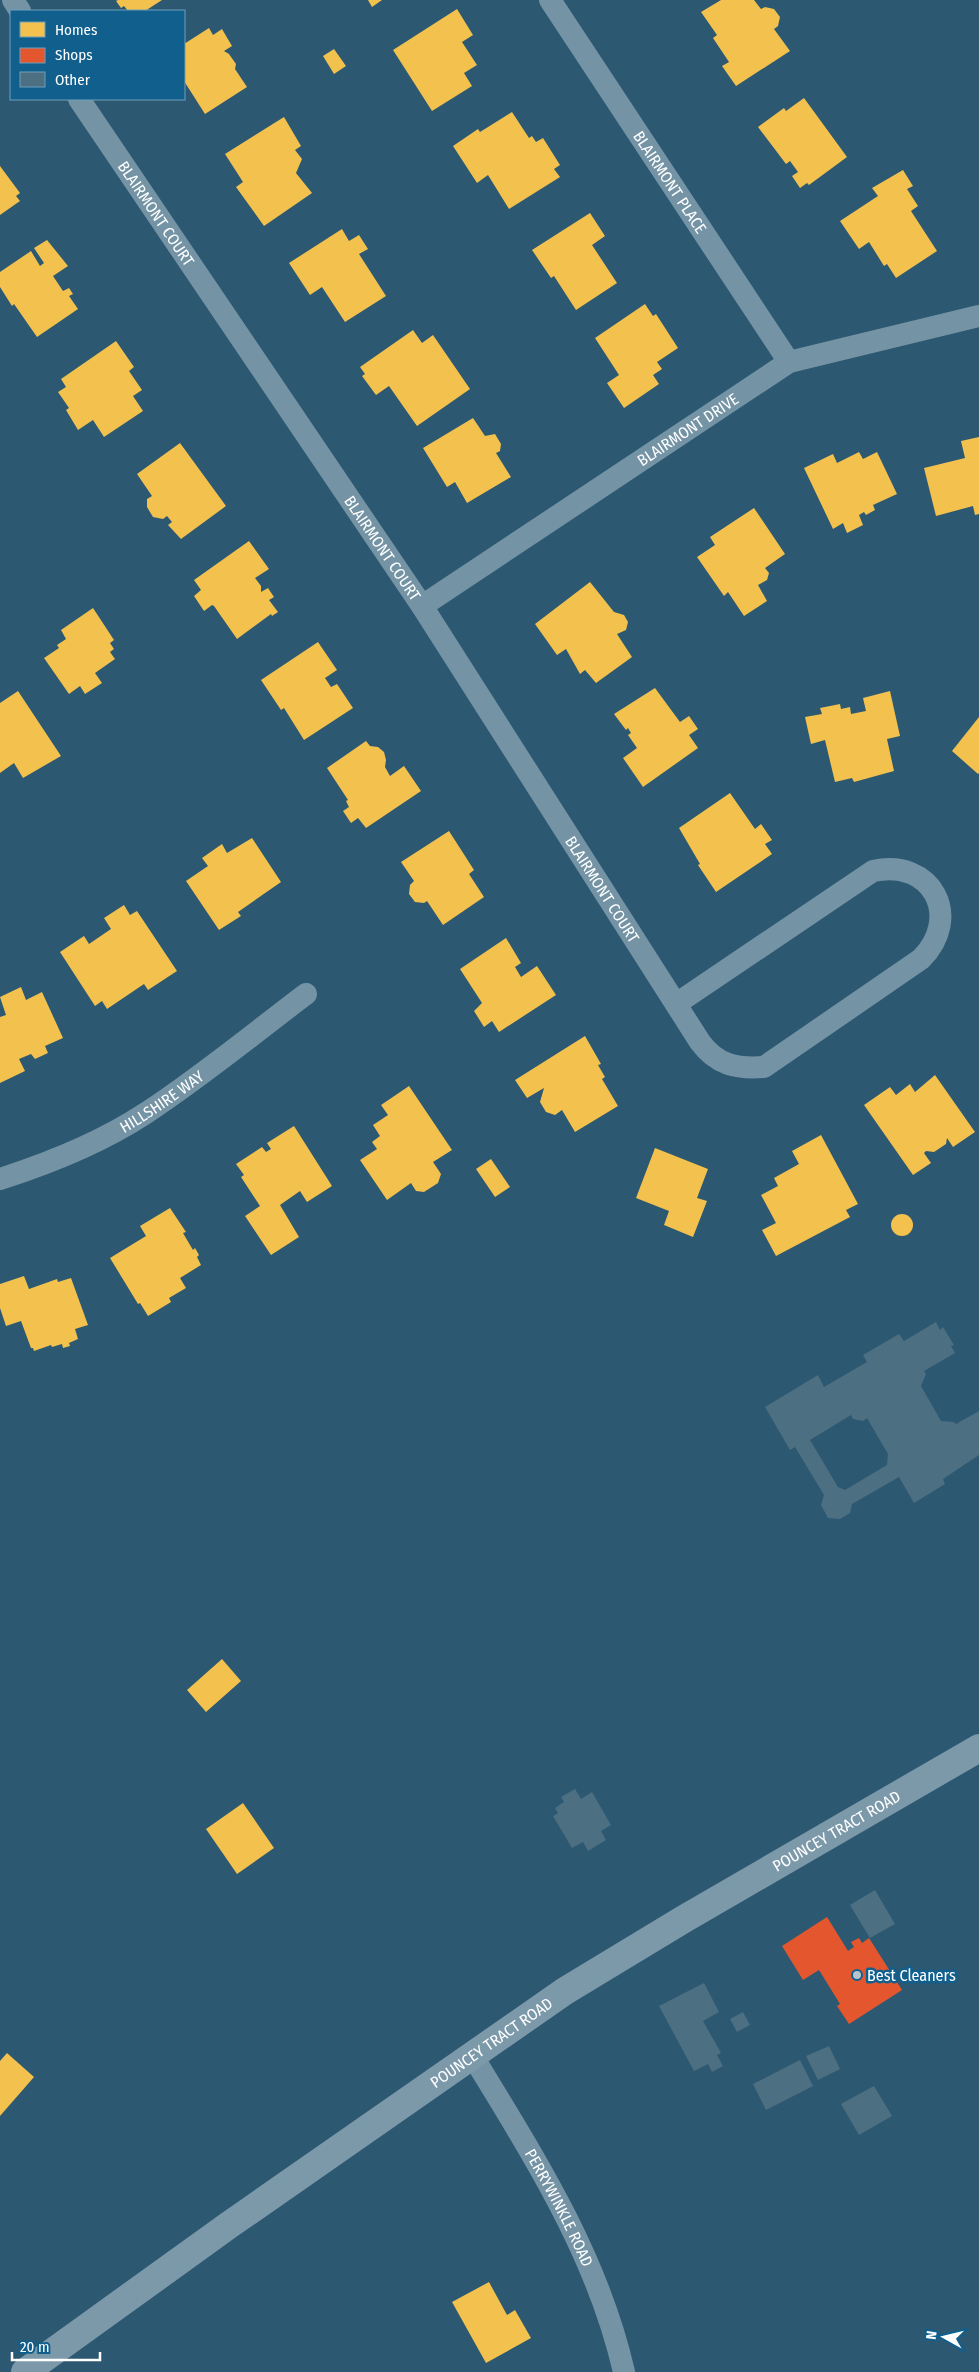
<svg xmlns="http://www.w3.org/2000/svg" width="979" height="2372" font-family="'Fira Sans Condensed',sans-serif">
<rect width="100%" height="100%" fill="#2d5871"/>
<!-- homes -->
<g fill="#f2c14e">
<polygon points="118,0 162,0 145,11 128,11 124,6 121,8 116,1"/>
<polygon points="368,0 382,0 372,7"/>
<polygon points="721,0 754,0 761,9 765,7 774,9 780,17 778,26 774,29 790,51 736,86 722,66 729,62 713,38 717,35 701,12"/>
<polygon points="457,9 473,35 462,42 477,65 464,73 472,86 432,111 393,50"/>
<polygon points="209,28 213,35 222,29 232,46 224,51 229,54 236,64 235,69 247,87 205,114 184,81 184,44"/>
<polygon points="334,49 346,66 334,74 323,56"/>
<polygon points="804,98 847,157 809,185 807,183 800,188 792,176 798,172 790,161 786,164 758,127 784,108 786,111"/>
<polygon points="512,112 529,138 532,136 536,142 543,138 560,165 554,169 560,177 509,209 488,175 477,183 453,146 478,129 480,132"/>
<polygon points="284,117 301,146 295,150 302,159 296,173 312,193 264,226 236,187 243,182 225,154"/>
<polygon points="0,166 20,193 16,196 20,201 0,215"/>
<polygon points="903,170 913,186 907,189 918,206 911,211 937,251 896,278 887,264 884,266 869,242 859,249 840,221 878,196 872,188"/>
<polygon points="590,213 605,236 592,245 617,283 576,310 554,276 551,278 532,250"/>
<polygon points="342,229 349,241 359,235 368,249 359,254 386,296 345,322 322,287 310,295 289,263"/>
<polygon points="47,240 68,266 53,276 63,291 69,288 73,294 69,296 78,309 37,337 14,304 12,306 0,287 0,272 31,251 40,266 44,263 34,248"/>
<polygon points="645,304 653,316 656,314 678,348 657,362 662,369 653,375 659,384 624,408 607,383 619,375 595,338"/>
<polygon points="413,330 422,343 433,335 470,389 417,426 389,386 376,395 362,376 365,374 360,367"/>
<polygon points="116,341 134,367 129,371 142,390 133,396 143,411 104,437 93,420 78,430 66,410 69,408 58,392 66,387 61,379"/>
<polygon points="473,418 485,436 495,434 501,444 500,451 496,453 511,477 467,503 455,482 447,487 423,448"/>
<polygon points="979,437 979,514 975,515 973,506 936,516 924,468 965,458 961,441"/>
<polygon points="180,443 226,506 181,539 168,525 172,522 167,516 163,519 153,517 147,507 147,499 152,496 137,474"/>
<polygon points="859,452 863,459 877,452 897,494 873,505 875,510 866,515 864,512 859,515 863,525 847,533 843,523 833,529 804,468 833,454 837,463"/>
<polygon points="754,508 785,554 765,568 769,573 767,580 758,585 767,601 744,616 728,592 724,596 697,557 715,545 710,537"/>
<polygon points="249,541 269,569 255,578 261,586 261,592 268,588 274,597 269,600 278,612 272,616 271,614 237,639 214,606 212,605 204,611 194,596 201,590 194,580"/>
<polygon points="590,582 614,612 624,615 628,622 626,630 617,634 632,657 596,683 585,670 580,674 566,649 557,655 535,624"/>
<polygon points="93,608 114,640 110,643 114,649 110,652 115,659 95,673 102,683 85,694 80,686 69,694 44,658 59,648 57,645 66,639 61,630"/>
<polygon points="318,642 337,670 325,678 331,687 337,684 353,708 304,740 284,708 281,710 261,680"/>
<polygon points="655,688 680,722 689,716 698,729 689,735 698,748 643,787 623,758 637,748 628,735 631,733 628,728 626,730 614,714"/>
<polygon points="18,691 61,756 23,778 14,763 0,773 0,703"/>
<polygon points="890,691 900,736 887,739 894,771 854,782 852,778 835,782 825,740 811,744 805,717 822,714 820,708 840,704 841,709 850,707 851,714 866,711 863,698"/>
<polygon points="979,717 979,773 978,774 952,751"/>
<polygon points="366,741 370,746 378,747 384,752 386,760 385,767 390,776 404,766 421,791 366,828 358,818 351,823 343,811 349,807 346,801 348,800 327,768"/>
<polygon points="730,793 755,829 761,824 772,840 765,844 772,854 716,892 698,865 700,864 679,828"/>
<polygon points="449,831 474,870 469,874 484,897 443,925 427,901 424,903 415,902 409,894 410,885 414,881 401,862"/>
<polygon points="252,838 281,882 238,912 241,916 219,930 186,881 208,866 202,858 222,844 227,853"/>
<polygon points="124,905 130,915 137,911 177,971 148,990 144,984 107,1009 102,1001 95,1006 60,952 84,936 89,944 111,929 104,918"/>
<polygon points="506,938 521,963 515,967 521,977 537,966 556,995 499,1032 492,1021 484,1027 474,1011 482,1003 460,969"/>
<polygon points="21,987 26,1000 42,992 63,1038 45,1046 48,1053 35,1059 31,1054 19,1059 25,1071 0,1083 0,1017 6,1015 0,997"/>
<polygon points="585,1036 601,1064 598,1065 605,1077 602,1079 618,1106 575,1132 562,1110 555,1115 546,1112 540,1102 544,1088 527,1098 515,1080"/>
<polygon points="935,1075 975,1132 953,1147 947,1138 946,1144 934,1152 926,1151 924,1153 931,1163 913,1175 864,1105 890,1087 896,1095 910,1084 915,1092"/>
<polygon points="409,1086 452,1150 433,1162 441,1174 438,1183 424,1192 416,1191 411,1183 387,1200 360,1160 377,1149 372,1142 380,1136 373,1125 388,1115 381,1105"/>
<polygon points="294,1126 332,1186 307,1202 300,1191 280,1205 299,1237 271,1255 245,1216 260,1206 241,1177 244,1175 236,1164 262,1147 266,1152 271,1149 267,1143"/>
<polygon points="821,1135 858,1204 846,1210 850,1217 776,1256 762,1230 776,1223 761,1195 778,1186 774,1178 799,1164 792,1151"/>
<polygon points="655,1148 708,1169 697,1198 707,1201 693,1237 664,1225 669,1211 636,1198"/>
<polygon points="491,1159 510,1187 495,1197 476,1169"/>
<polygon points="170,1208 186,1232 183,1233 193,1250 195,1248 199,1255 197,1257 201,1265 180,1278 186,1288 169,1298 171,1302 148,1316 140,1303 138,1304 110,1258 146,1236 140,1226"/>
<circle cx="902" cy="1225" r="11"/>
<polygon points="24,1276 29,1289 57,1279 58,1282 71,1278 88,1325 75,1329 78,1339 69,1343 70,1346 63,1348 62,1344 52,1347 51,1345 34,1351 33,1348 31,1348 21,1321 6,1326 0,1308 0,1284"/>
<polygon points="222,1659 241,1681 206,1712 187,1690"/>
<polygon points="243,1803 274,1848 237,1874 206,1829"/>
<polygon points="7,2053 34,2077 0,2116 0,2061"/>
<polygon points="489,2282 507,2315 515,2310 531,2338 486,2363 452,2302"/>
</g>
<!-- shops -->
<polygon fill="#e4572e" points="827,1917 848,1951 854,1947 851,1942 859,1938 862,1943 869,1938 902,1990 849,2024 837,2006 840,2004 819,1970 803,1980 782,1946"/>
<!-- building -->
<g fill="#4c6f82" fill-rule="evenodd">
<path d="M936 1322 940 1330 943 1327 954 1345 951 1346 955 1353 924 1371 926 1374 921 1386 941 1421 954 1422 956 1424 979 1411V1455L943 1479 945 1484 914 1503 899 1477 852 1504 850 1513 840 1519 828 1518 821 1505 824 1495 795 1447 790 1450 765 1407 818 1375 824 1387 867 1362 863 1355 899 1334 904 1341ZM851 1415 853 1419 863 1421 867 1418 888 1454 887 1465 845 1490 838 1487 810 1440Z"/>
<polygon points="575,1789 581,1799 592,1792 611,1825 601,1831 606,1840 588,1851 583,1842 572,1848 553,1816 558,1813 555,1808 564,1802 561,1797"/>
<polygon points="875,1890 895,1924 870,1938 850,1905"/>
<polygon points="704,1983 719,2012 703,2021 721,2053 717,2055 723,2066 712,2072 708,2064 694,2071 659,2006"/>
<polygon points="743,2012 750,2025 737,2032 730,2019"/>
<polygon points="829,2046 840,2069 818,2080 806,2056"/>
<polygon points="800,2060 813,2086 766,2110 753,2084"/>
<polygon points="874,2086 892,2116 859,2135 841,2104"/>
</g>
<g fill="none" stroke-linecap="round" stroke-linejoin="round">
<!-- street -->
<g stroke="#7494a5" stroke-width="22">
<polyline points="13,0 20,11"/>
<path id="s1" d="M550 0 789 362"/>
<path id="s2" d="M79 99 422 606 700 1042C717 1065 736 1069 764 1067L921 959C963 917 932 858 873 871L676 1004"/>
<path id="s3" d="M422 606 789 362 979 316"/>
<path id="s4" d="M0 1179C50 1163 102 1142 146 1113 201 1077 253 1034 306 994"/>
<path id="s5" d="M472 2055C534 2157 597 2254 624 2372"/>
</g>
<!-- secondary -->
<path stroke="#7c99aa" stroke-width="28" id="s6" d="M25 2372 229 2225 565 1991 684 1919 979 1748"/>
</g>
<!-- markers -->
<circle fill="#b6c5cd" stroke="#115f8d" stroke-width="2" cx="857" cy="1975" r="5"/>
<g text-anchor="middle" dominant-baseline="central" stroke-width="5" stroke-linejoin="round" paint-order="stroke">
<!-- street labels -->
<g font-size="16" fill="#fff" stroke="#115f8d">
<text stroke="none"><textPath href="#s1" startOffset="218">BLAIRMONT PLACE</textPath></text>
<text stroke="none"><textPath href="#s2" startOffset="138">BLAIRMONT COURT</textPath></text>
<text stroke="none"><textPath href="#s3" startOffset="319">BLAIRMONT DRIVE</textPath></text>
<text stroke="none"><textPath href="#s2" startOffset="542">BLAIRMONT COURT</textPath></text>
<text stroke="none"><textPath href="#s2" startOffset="948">BLAIRMONT COURT</textPath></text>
<text stroke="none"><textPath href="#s4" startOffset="180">HILLSHIRE WAY</textPath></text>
<text stroke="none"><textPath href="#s6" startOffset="976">POUNCEY TRACT ROAD</textPath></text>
<text stroke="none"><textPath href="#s6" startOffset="571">POUNCEY TRACT ROAD</textPath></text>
<text stroke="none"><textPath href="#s5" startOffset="176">PERRYWINKLE ROAD</textPath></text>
</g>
<!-- poi labels -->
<g font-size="16" fill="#fff" stroke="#115f8d" text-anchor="start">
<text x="867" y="1975">Best Cleaners</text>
</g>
</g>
<!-- legend -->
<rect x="10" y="10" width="175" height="90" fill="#115f8d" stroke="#709fbb"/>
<rect x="20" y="22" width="25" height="15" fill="#f2c14e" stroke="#709fbb"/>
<text x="55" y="35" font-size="15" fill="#ffffff">Homes</text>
<rect x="20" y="48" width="25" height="15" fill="#e4572e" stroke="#709fbb"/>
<text x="55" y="60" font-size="15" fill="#ffffff">Shops</text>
<rect x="20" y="72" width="25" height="15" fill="#4c6f82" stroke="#709fbb"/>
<text x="55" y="85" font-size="15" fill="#ffffff">Other</text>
<!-- north arrow -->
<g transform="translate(944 2337) rotate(278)" stroke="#115f8d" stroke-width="4" paint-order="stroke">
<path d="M0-4L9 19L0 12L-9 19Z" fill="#ffffff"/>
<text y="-8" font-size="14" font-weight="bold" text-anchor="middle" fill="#ffffff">N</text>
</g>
<!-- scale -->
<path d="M12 2352v8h88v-8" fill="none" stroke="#ffffff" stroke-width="2.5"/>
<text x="20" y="2352" font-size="15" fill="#ffffff" stroke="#115f8d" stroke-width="4" paint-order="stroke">20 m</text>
</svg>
